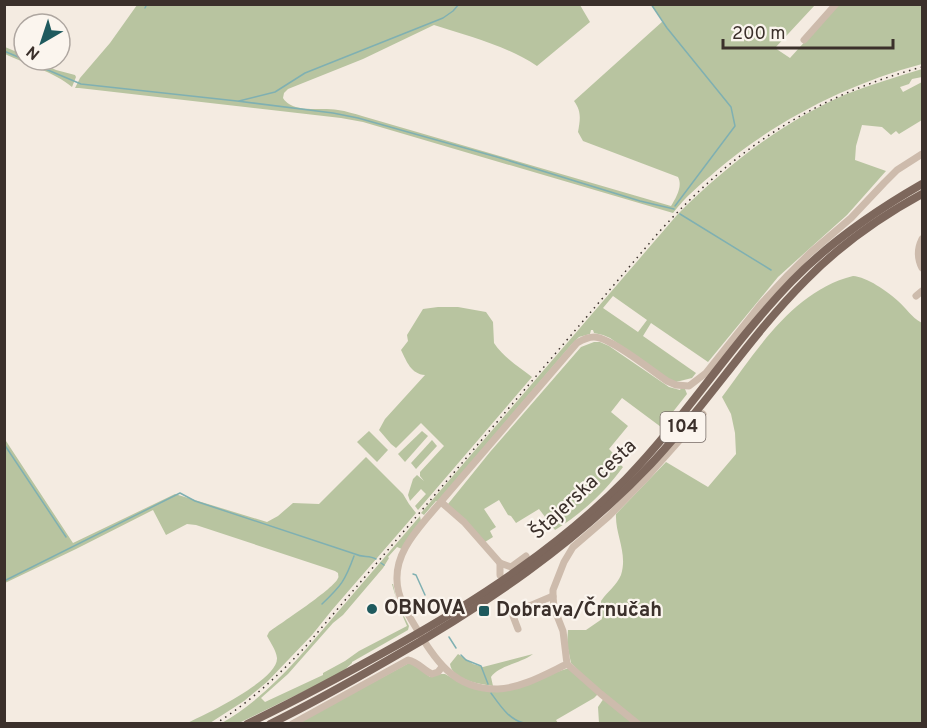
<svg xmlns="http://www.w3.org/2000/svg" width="927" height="728" font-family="Overpass,sans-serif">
<rect width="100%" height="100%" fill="#f4ebe1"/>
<!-- green -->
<g fill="#b8c4a0" fill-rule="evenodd">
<path d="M137 5H580L590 22 537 66C507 46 469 36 434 25L363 59 288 89 284 93 283 98C293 114 322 107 338 110 346 111 355 114 362 116L671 206C676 198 683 186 678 177L583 141 578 132C580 120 582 112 574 101L663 21 651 5H815L775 48 790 58 838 5H922V64C847 84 775 121 716 171 701 184 685 197 673 213L363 122 341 118 79 88H75L80 78 110 43Z"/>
<path d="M5 47 24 55V60H35L56 70 75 75 76 77 72 87C56 73 24 63 5 54Z"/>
<path d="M922 69V77L912 79 909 84 900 87 903 92 922 82V120L899 134 896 131 891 135 882 127 862 125 856 146 855 160 886 171 847 215 809 249 778 277 708 362 651 323 643 336 696 373 692 378 676 382 670 380 610 338 603 335 594 333 593 330H591L590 334 579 337 572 344 438 501H436L424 515 421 513 677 215C726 166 781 123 844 95 870 85 896 77 922 69ZM613 296 647 320 638 332 603 308Z"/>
<path d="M853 276C867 277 887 291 898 301 908 310 910 316 922 323V723H641L593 685 571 663 567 644 568 630H586L602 619 601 601C607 592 617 585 621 575 628 553 615 535 616 514L666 462 708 487 736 454 735 433 731 414 722 397C757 350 793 291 853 276Z"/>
<path d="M438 307H458L486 312 493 322 494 343C503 357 519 367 532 377L418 510 415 506 426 494 421 489 410 501 408 495 413 479 417 475 424 481 420 476V472L444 446 421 423 396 448 391 444 379 430 385 419 425 375C411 374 407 362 401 350L408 341 407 335 423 309Z"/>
<path d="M594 342H600L609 346 669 387 680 390 681 388 685 389 687 394 661 427 622 398 611 412 628 426 609 449 616 456V461L623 467C605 492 581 514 555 530L539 509 516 523 511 516 508 515 499 500 484 509 496 527 490 531 493 537 485 542 448 504 490 452 581 347Z"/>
<polygon points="369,431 388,450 377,462 357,442"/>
<polygon points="422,431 428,436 405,462 398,454"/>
<polygon points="432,440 437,446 416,469 411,463"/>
<path d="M5 441H6L73 543 175 494 267 522 278 516 293 503 319 504 366 457 403 494 409 504 416 513 332 610 312 635 267 682 244 701 210 723H187C206 714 278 680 277 658 276 650 270 642 267 636L269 632C281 623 335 588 338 578 339 577 338 575 338 573L335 571 196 525 187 524 166 535 153 510 76 549 5 583Z"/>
<path d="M420 516 421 521 402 549 397 547 388 557 389 558 383 568 343 615 333 623 288 674 261 698 265 702 323 675V673L345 661 359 651 407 626 398 605 392 584H393L397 602 409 626 408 630 352 662V663L341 673 239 723 220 724C267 698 302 654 336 614 364 581 392 549 420 516Z"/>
<path d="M458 654 473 664 483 667 533 654C522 663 500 665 491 677L493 686C480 684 452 680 450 664Z"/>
<path d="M409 663 413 664 430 677 441 674H445C472 690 491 696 522 686 537 681 551 673 566 669H569L598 694 594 698 556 720 558 723 296 724Z"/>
<polygon points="604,698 636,723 599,723 598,707"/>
</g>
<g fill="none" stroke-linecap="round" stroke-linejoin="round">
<!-- stream -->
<g stroke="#7fb0b2" stroke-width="1.5">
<polyline points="651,4 667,28 731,107 735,126 675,206"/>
<polyline points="145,8 147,4"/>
<polyline points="4,51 23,59"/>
<polyline points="24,60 81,84 237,101 333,113 358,118 497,157 640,201 674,209"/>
<polyline points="239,101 275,92 305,73 443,18 453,11 459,4"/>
<polyline points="680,214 771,270"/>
<polyline points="4,444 66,537"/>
<polyline points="381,563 384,565"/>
<polyline points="413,574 416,575 425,595"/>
<path d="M4 581 180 493 195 501 355 554C363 558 369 555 376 559"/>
<path d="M322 604C341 586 345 581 354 556"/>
<polyline points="432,609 434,613"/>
<polyline points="449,637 456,648"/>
<polyline points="461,655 466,660 481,666 488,684"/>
<path d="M491 693C499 704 509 720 524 723 532 724 541 722 549 724"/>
</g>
<!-- minor -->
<g stroke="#cdbbac" stroke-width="7">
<polyline points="804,40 836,4"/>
<path d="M922 239C917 249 917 258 922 268"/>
<polyline points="916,296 922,291"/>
<path d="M703 414 647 477 609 516 573 547 564 562 553 590V596L554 608 563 631 567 664C546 674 522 688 498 689 454 690 435 660 415 626 407 613 397 596 397 580 396 556 411 537 426 519L577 343C582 340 588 337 594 337 610 337 652 371 667 381L676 385 689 386 706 373 761 304 788 275 810 253 851 218 884 183 897 170 922 154"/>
<polyline points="441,502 464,522 500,563 500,575"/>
<polyline points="500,563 511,567 526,556"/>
<polyline points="518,629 513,616 513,613 553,596"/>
<polyline points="567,664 601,694 638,724"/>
<path d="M292 724 408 660C418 662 423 670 432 674L438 672 442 667"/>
</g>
<!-- major -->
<g stroke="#7d675c" stroke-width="8">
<path d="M247 724C299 699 349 672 399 644 481 598 560 546 626 479 686 417 732 343 792 281 830 242 875 211 922 184"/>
<path d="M270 724C311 704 350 682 390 659 485 605 575 544 651 464 706 406 749 337 806 280 840 245 880 217 922 194"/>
</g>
<!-- rail -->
<path stroke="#3b302b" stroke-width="1.5" stroke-dasharray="1.5 4.5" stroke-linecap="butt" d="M215 724C250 702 278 676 306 646L659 232C734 149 814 96 922 67"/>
</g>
<!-- markers -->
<g fill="#1f5a5e" stroke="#fbf5ee" stroke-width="2">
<circle cx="372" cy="609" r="6"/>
<rect x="478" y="605" width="12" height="12" rx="3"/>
</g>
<g text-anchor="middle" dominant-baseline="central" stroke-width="4.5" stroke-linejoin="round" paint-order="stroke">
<!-- shield labels -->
<rect fill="#fbf5ee" stroke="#756b66" stroke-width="1.5" x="660.5" y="412" width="45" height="30" rx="4.5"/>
<g font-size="18" font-weight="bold" fill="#3b302b">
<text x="683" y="427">104</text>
</g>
<!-- street labels -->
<g font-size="20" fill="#3b302b" stroke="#fbf5ee">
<text transform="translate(584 490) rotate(-43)">Štajerska cesta</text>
</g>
<!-- poi labels -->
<g font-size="20" font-weight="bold" fill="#3b302b" stroke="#fbf5ee" text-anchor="start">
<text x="384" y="609">OBNOVA</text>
<text x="496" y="611">Dobrava/Črnučah</text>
</g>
</g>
<!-- border -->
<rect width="927" height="728" fill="none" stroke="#3b302b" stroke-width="12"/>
<!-- north arrow -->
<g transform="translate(42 42) rotate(219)"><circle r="28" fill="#fbf5ee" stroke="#aea6a0" stroke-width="1.5"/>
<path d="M0-4.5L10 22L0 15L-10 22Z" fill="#1f5a5e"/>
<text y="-9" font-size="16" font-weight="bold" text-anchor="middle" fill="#3b302b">N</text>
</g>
<!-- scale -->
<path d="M723 39v9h170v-9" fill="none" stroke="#3b302b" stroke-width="3"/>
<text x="732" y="39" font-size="18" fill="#3b302b" stroke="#fbf5ee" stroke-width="4.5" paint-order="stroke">200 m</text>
</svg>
